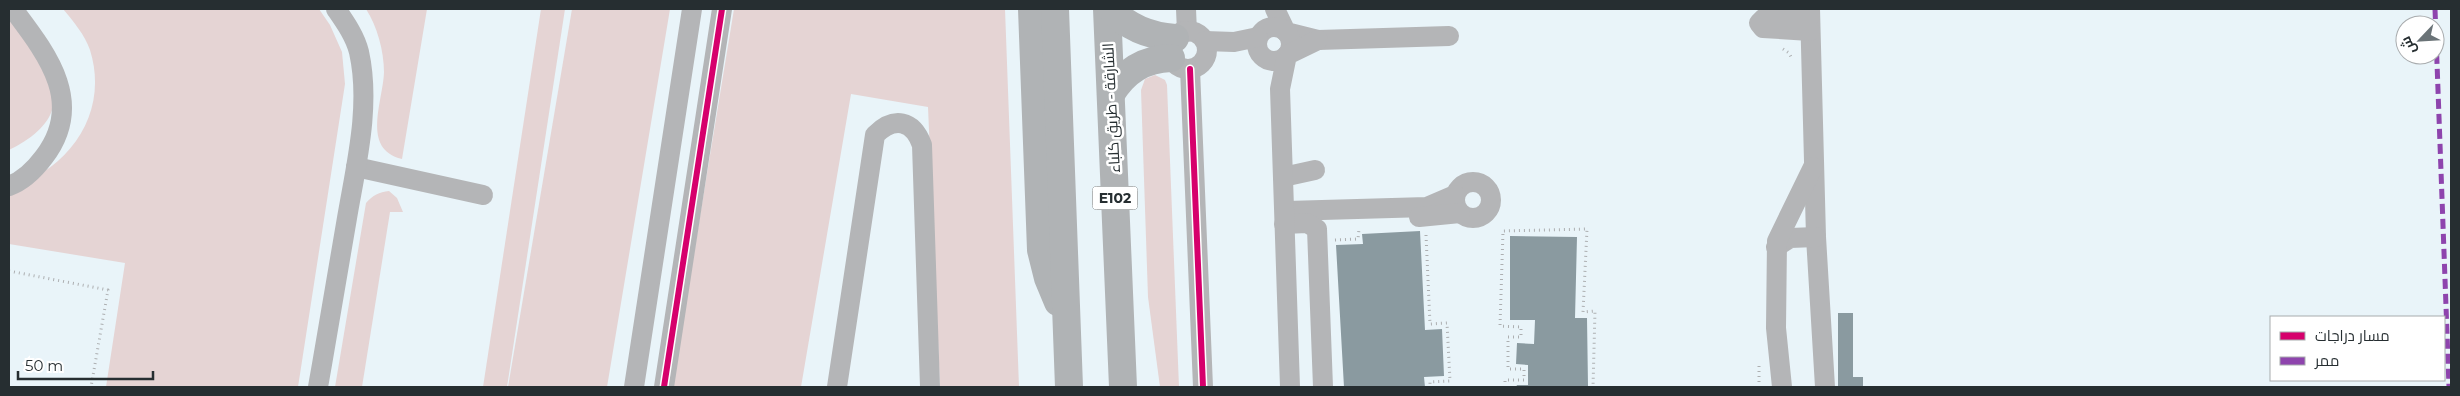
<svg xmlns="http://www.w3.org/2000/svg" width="2460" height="396" font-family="Montserrat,Cairo,sans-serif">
<rect width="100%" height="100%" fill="#e9f4f9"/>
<!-- green -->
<g fill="#e5d4d4">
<path d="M9 9 55 62C54 77 56 96 52 110 47 128 24 143 9 150Z"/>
<path d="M63 9H319L330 25 342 52 345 84 298 387H106L125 263 9 244V188C68 170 110 114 90 50 85 35 73 21 63 9Z"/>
<path d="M366 9H427L402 159C361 149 383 102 384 72 384 51 377 26 366 9Z"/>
<polygon points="541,9 565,9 507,387 483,387"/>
<polygon points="572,9 670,9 607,387 508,387"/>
<polygon points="734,9 1005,9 1019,387 940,387 928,107 851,94 801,387 672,387"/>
<polygon points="1155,75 1165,80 1167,85 1179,387 1160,387 1148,297 1141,90 1145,79"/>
<path d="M389 191 397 198 403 212H390L362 387H335L366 203C373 195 379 192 389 191Z"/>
</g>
<!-- building -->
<g fill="#8a9aa0">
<polygon points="1420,231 1425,330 1442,329 1444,376 1424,377 1425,387 1344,387 1336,245 1363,244 1362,234"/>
<polygon points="1510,236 1577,237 1575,318 1587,318 1588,386 1516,387 1517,385 1528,385 1528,365 1516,364 1517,343 1534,344 1535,320 1510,320"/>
<polygon points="1838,313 1853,313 1853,377 1863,377 1863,387 1838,387"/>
</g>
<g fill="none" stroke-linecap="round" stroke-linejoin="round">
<!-- path -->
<g stroke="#adafb1" stroke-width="3" stroke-dasharray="1 4" stroke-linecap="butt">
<polyline points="1783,49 1789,53 1792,59"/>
<polyline points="1426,235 1430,324 1447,323 1450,381 1430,382 1430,387"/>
<polyline points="1335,240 1358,239 1359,229"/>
<polyline points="9,271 108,290 91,387"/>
<polyline points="1505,387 1505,380 1524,380 1524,369 1508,369 1508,337 1521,337 1521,327 1500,326 1503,231 1587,229 1583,312 1595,311 1593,387"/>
<polyline points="1759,387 1759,363"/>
</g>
<!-- minor -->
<g stroke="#b4b5b7" stroke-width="20">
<polyline points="1186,9 1187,32"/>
<polyline points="1275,9 1286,32 1318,40 1449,36"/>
<polyline points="1810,9 1816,237 1825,387"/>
<polyline points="1810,16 1764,18 1759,23 1763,28 1810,31"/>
<circle cx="1274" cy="44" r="17"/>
<circle cx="1188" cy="50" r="19"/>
<polyline points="1205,41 1234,42 1258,37"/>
<polyline points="1190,69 1203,387"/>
<polyline points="356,167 483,195"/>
<polyline points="1283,177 1315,170"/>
<circle cx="1473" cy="200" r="18"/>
<path d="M9 186C23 181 35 169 44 157 86 102 46 53 13 9"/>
<polyline points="1287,211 1427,207 1455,195"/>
<polyline points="1419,217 1460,213"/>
<polyline points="1284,224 1307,223 1317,229 1323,387"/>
<polyline points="1776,247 1790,238 1816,237"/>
<path d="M318 387C328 331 337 275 347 218 356 165 371 106 359 52 355 36 345 22 336 9"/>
<polyline points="634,387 692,9"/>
<polyline points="664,387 722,9"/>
<path d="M837 387 875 135C894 116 913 120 922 145L930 387"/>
<polyline points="1290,387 1280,89 1287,55 1318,40"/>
<polyline points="1782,387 1776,328 1777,241 1813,167"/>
</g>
<!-- highway -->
<g stroke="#b0b3b5" stroke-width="28">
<polyline points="1032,9 1041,250 1048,278 1058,302"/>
<polyline points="1055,9 1069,387"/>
<polyline points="1107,9 1123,387"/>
<path d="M1111 9C1128 28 1149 36 1175 38"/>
<path d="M1111 94C1125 71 1144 59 1171 58"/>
</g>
<!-- quiet -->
<polyline stroke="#8e44ad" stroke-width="5" stroke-dasharray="10 5" stroke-linecap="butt" points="2435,9 2449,387"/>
<!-- cycleway casing -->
<g stroke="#fff" stroke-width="9">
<g id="cycleway">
<polyline points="1190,69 1203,387"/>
<polyline points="664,387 722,9"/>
</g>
</g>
<!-- cycleway -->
<use href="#cycleway" stroke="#d6006c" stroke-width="6"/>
</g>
<g text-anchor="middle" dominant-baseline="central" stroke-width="5" stroke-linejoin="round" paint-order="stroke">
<!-- shield labels -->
<rect fill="#fff" stroke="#676d6f" stroke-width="1" x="1092.5" y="186.5" width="45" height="23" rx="4"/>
<g font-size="14" font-weight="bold" fill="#262e31">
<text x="1115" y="198">E102</text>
</g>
<!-- street labels -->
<g font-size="15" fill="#262e31" stroke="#fff">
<text transform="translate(1111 108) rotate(-93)">الشارقة - طريق كلباء</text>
</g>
</g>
<!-- border -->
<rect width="2460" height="396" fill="none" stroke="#262e31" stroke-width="20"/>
<!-- legend -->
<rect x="2270" y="316" width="175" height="65" fill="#ffffff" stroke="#a8abad"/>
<rect x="2280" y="332" width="25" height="8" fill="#d6006c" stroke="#a8abad"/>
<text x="2315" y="341" font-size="15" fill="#262e31">مسار دراجات</text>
<rect x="2280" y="357" width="25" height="8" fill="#8e44ad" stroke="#a8abad"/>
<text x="2315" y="366" font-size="15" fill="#262e31">ممر</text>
<!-- north arrow -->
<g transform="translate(2420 40) rotate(245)"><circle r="24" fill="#ffffff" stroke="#a8abad"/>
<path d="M0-4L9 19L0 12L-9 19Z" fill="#6a7377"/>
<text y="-8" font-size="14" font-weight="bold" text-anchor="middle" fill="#262e31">ش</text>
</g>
<!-- scale -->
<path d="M18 371v8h135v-8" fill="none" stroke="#262e31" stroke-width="2.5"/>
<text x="25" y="371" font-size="15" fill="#262e31" stroke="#ffffff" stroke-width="4" paint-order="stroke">50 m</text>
</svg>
